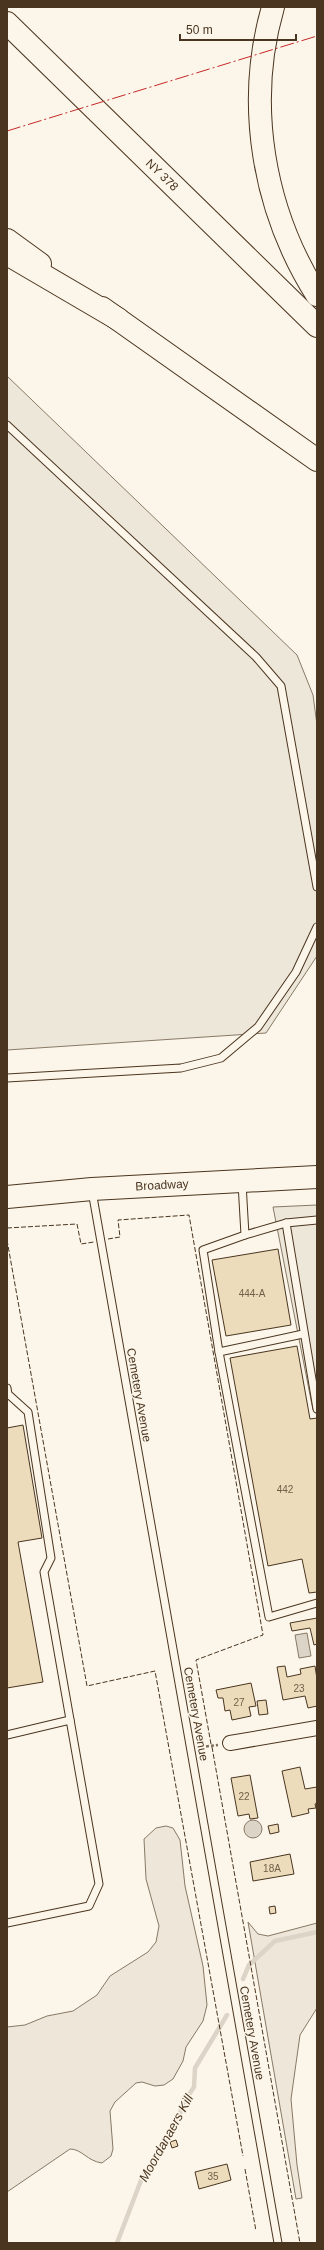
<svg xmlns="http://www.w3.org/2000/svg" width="324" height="2250" font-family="Arial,sans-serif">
<rect width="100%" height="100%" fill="#fbf6e9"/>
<!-- green -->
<g fill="#ede6d9" stroke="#887966">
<path d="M166 1826 173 1828 180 1840 185 1886 203 1966 207 2005 203 2021 186 2047 183 2061 173 2079 164 2085 155 2086 142 2082 136 2083 115 2102 110 2111 113 2149 111 2156 102 2163C87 2161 82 2149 70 2149L7 2192V2027L25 2025 47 2016 73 2011 97 1995 110 1976 148 1952 156 1942 159 1926 146 1879 144 1839 156 1828Z"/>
<polygon points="248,1922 258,1934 268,1936 317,1923 317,2008 300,2035 291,2099 297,2165 302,2198 296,2199"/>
</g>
<!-- parking -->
<g fill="#ede7d9" stroke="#887966">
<polygon points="7,376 297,655 313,695 317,725 317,956 266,1033 7,1050"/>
<polygon points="317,1205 317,1409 313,1410 273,1207"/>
</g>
<!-- water -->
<g fill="#dcd4c6" stroke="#887966">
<polygon points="307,1633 311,1656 299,1658 295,1635"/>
<circle cx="253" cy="1829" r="9"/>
</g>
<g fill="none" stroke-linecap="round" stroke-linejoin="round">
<!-- stream -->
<g stroke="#dcd4c6" stroke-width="4.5">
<polyline points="243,1979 249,1965 275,1941 317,1932"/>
<polyline points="117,2243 140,2183 143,2176 153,2167 180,2114 182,2105 194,2087 195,2068 227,2015"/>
</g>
</g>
<!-- building -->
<g fill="#ecdcbc" stroke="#4a3520">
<polygon points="278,1249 291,1325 226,1336 212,1260"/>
<polygon points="297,1346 310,1419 317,1418 317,1592 309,1593 302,1559 268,1566 230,1358"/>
<polygon points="23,1425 42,1538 18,1542 43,1682 7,1688 7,1428"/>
<polygon points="317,1618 317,1644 314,1645 310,1628 292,1631 290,1623"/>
<polygon points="285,1666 287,1677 301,1674 300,1669 315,1666 317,1679 317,1706 308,1708 305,1696 283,1700 277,1667"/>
<polygon points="251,1683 256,1706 249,1707 251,1716 232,1720 230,1710 225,1711 223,1698 218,1698 216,1690"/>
<polygon points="266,1700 268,1714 259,1715 257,1701"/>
<polygon points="300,1767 305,1789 317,1787 317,1803 315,1804 316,1808 308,1809 309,1813 292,1817 282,1771"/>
<polygon points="250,1775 258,1818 250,1819 249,1814 238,1816 231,1778"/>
<polygon points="278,1824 279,1832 270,1834 268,1826"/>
<polygon points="290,1854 294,1874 253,1881 250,1862"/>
<polygon points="275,1906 276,1913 270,1914 269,1907"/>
<polygon points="176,2140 178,2146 172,2148 170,2142"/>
<polygon points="227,2164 231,2180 199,2189 195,2172"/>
</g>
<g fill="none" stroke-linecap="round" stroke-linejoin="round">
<!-- lane casing -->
<g stroke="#4a3520" stroke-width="9">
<g id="lane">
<polyline points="7,425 256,657 281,686 317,887"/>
<polyline points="7,1078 181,1068 221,1058 258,1027 296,972 317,927"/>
<polyline points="242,1183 245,1235 286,1223 317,1220"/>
<polyline points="92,1191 278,2243"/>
<polyline points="286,1223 317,1409"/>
<polyline points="245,1235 203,1250 219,1352 269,1617 317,1603"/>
<polyline points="219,1352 303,1334"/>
<polyline points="7,1388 8,1394 28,1412 51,1558 44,1572 99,1884 89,1906 7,1923"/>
<polyline points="7,1735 70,1720"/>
</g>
</g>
<!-- street casing -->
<g stroke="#4a3520" stroke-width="16">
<polyline id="street" points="230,1743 317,1728"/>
</g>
<!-- primary casing -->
<g stroke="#4a3520" stroke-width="24">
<g id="primary">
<polyline points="7,23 317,326"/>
<polyline points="7,240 40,264"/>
<polyline points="102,308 317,460"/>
<polyline points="7,1197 92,1189 317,1177"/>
</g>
</g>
<!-- highway casing -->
<g stroke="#4a3520" stroke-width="24">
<g id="highway">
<path d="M273 7C245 104 263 210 317 295"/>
<polyline points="7,254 118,319"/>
</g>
</g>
<!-- path -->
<polyline stroke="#7f6f5c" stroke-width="2.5" stroke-dasharray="3 2" stroke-linecap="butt" points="201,1747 218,1745"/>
<!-- lane -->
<use href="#lane" stroke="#fbf6e9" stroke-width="7"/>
<!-- street -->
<use href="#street" stroke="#fbf6e9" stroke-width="14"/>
<!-- primary -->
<use href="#primary" stroke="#fbf6e9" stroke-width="22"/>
<!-- highway -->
<use href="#highway" stroke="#fbf6e9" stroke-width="22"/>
<!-- fence -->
<g stroke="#4a3520" stroke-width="1" stroke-dasharray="5 2" stroke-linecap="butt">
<polyline points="7,1228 77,1224 81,1244 94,1242"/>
<polyline points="108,1239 120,1237 118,1220 189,1215 263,1635 196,1660 211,1744"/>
<polyline points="7,1240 87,1686 155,1671 243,2156"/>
<polyline points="212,1747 300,2243"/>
<polyline points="245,2169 256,2231"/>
</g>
<!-- power -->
<polyline stroke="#c62828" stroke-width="1" stroke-dasharray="14 3 2 3" stroke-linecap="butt" points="7,131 317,36"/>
</g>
<g text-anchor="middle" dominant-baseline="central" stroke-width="3" stroke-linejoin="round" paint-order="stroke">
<!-- number labels -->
<g font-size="10" fill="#725f47">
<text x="252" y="1293">444-A</text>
<text x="285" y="1489">442</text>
<text x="299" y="1688">23</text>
<text x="239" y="1702">27</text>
<text x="244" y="1796">22</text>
<text x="272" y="1868">18A</text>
<text x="213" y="2176">35</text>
</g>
<!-- street labels -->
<g font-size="12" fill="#4a3520" stroke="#fbf6e9">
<text transform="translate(162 175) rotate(44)">NY 378</text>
<text transform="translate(162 1185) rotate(-3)">Broadway</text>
<text transform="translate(139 1395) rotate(80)">Cemetery Avenue</text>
<text transform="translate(196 1714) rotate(80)">Cemetery Avenue</text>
<text transform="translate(252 2033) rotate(80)">Cemetery Avenue</text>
</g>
<!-- water labels -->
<g font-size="13" font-style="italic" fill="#4a3520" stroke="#fbf6e9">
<text transform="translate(166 2138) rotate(-61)">Moordanaers Kill</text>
</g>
</g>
<!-- border -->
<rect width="324" height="2250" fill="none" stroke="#4a3520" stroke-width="16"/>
<!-- scale -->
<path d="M180 34v6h116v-6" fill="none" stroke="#4a3520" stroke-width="2"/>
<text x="186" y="34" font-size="12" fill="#4a3520" stroke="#fbf6e9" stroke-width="3" paint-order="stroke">50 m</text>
</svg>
